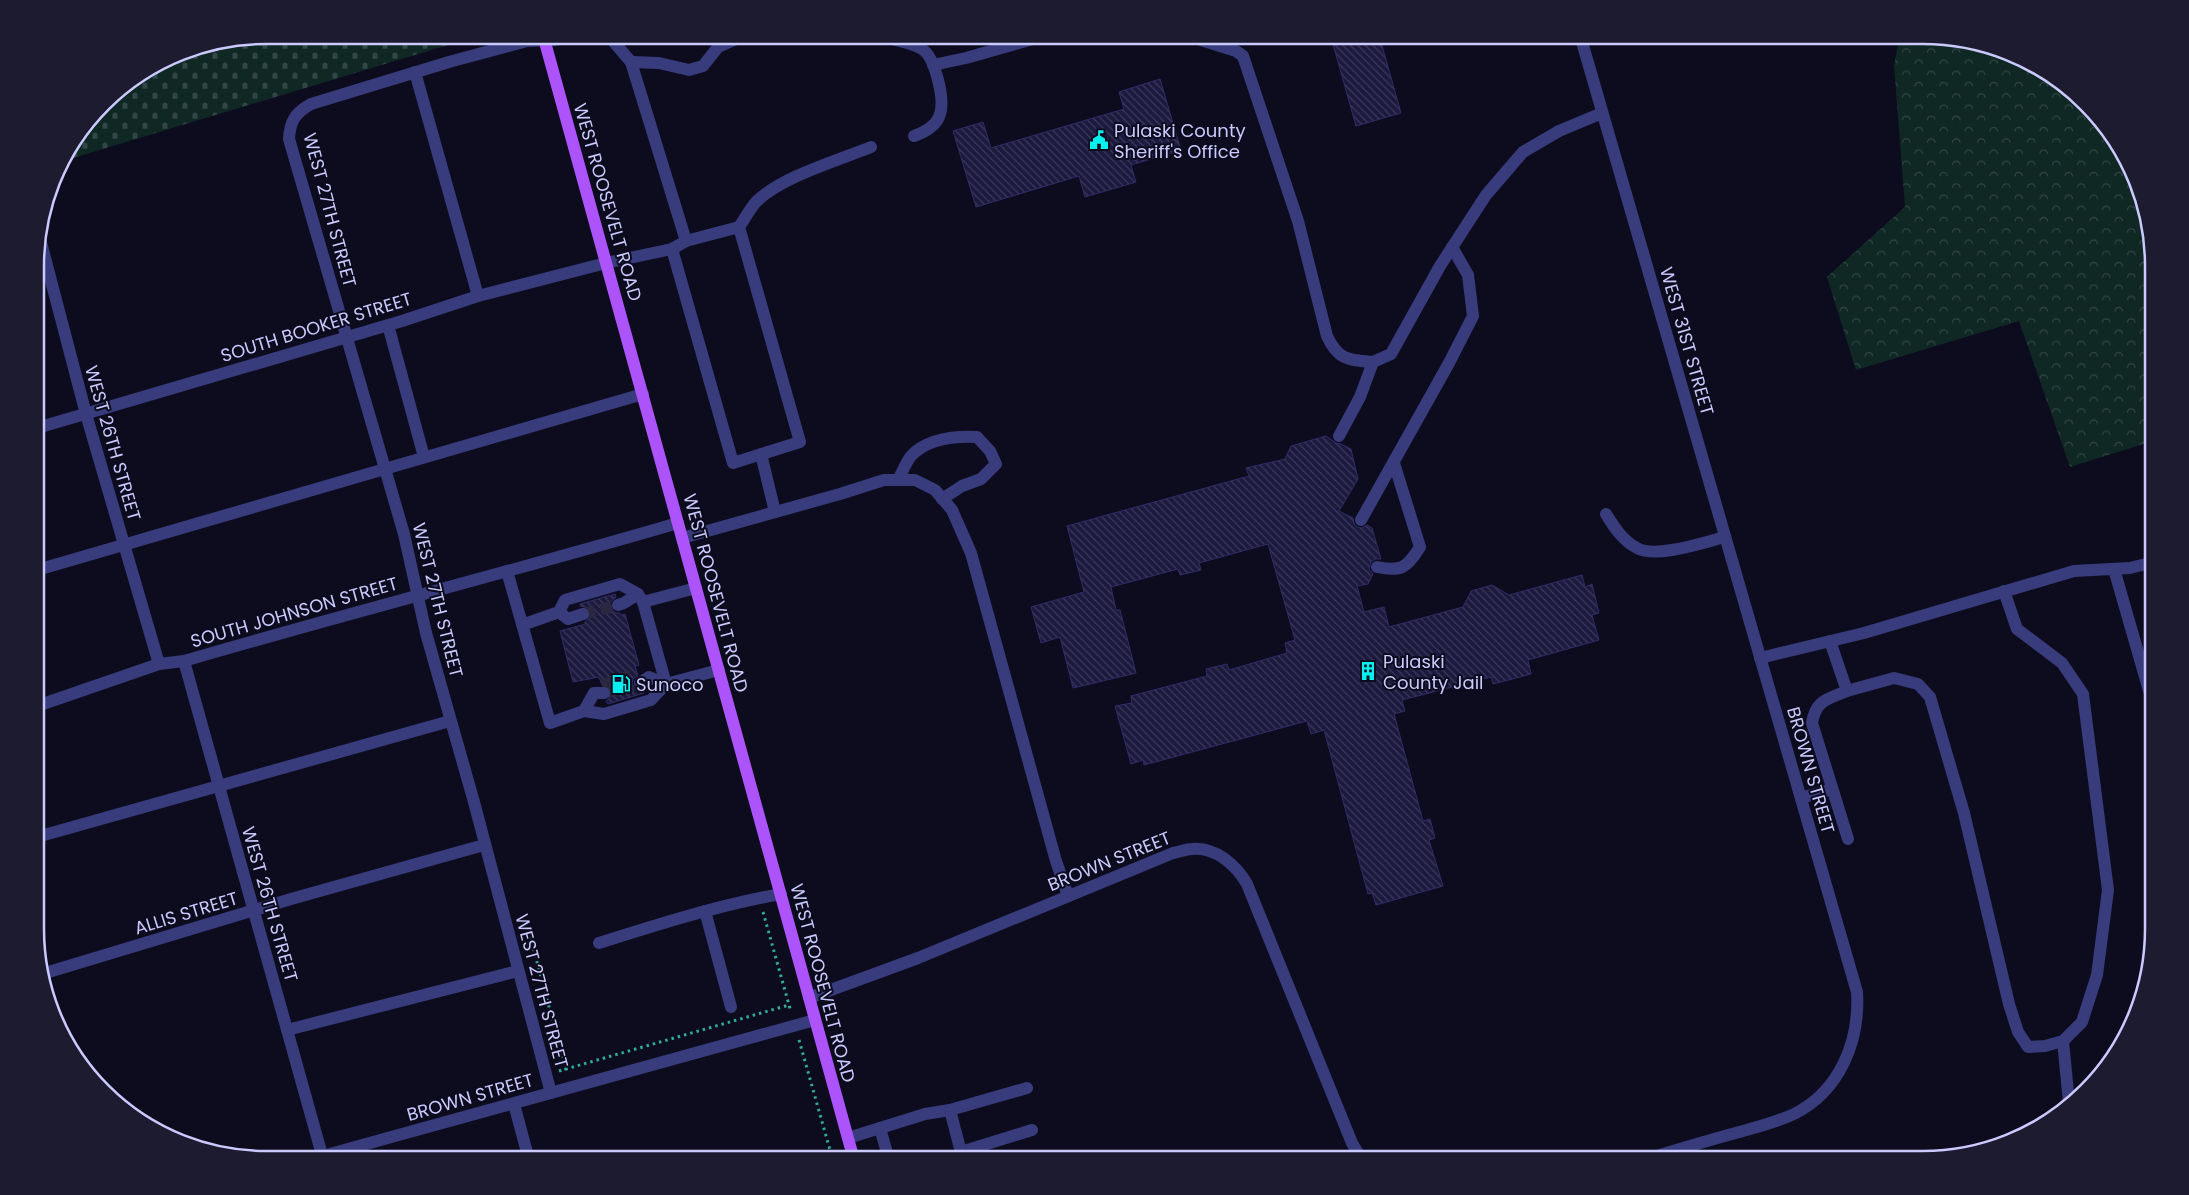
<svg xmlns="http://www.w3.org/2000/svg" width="2189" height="1195" font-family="Poppins,sans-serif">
<defs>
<pattern id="forest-crowns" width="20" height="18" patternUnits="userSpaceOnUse" patternTransform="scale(1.25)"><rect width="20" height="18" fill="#0f2824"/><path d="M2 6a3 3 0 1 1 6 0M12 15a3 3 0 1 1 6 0" fill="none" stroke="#314645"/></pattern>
<pattern id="cemetery-stones" width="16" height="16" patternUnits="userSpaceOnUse" patternTransform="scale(1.25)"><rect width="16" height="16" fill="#0f2824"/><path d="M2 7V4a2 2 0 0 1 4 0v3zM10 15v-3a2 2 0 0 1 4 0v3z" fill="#314645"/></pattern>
<pattern id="building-back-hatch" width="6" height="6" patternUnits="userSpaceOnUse" patternTransform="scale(1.25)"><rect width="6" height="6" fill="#1c193e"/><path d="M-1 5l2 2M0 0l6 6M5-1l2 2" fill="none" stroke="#3c395b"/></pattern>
</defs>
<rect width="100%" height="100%" fill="#0d0c1e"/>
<!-- forest -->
<polygon fill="url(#forest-crowns)" points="1900,35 1924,35 1984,43 2039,66 2115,138 2142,192 2153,250 2153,441 2070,467 2019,321 1856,370 1827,277 1905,207 1894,65"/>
<!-- cemetery -->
<polygon fill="url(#cemetery-stones)" points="265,35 481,35 60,162 113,92 177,52"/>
<!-- building -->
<g fill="url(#building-back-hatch)" stroke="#312b6a">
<polygon points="1339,35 1379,35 1401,113 1356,126 1331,37"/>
<polygon points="1160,79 1181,150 1131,165 1136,182 1085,197 1079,176 976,207 953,131 983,122 991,148 1124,109 1119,92"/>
<polygon points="1326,436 1336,443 1341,444 1351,449 1358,479 1339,511 1353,518 1354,524 1357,527 1362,528 1367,525 1372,528 1381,559 1375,559 1371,562 1369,569 1373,574 1368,584 1357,586 1364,612 1384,607 1389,627 1463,607 1471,591 1492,585 1509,595 1582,575 1585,587 1592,584 1599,613 1592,615 1599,640 1528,660 1531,674 1493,684 1491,677 1402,700 1405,711 1394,714 1423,821 1430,819 1435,838 1429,840 1443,886 1376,905 1372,893 1368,894 1324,730 1311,734 1307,721 1144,765 1143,760 1131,764 1115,706 1132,703 1131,696 1207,676 1206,669 1227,664 1229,670 1287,653 1285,643 1295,640 1268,544 1199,563 1201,570 1180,575 1178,569 1111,587 1116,610 1120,610 1136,673 1073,688 1060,637 1041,643 1031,607 1084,592 1067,526 1249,476 1246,468 1285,459 1291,446"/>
<polygon points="615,594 616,597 610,603 610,608 616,613 620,613 621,615 625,614 639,665 635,666 638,675 633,679 632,684 636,690 643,690 644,693 608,704 606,701 611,697 611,689 608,686 602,685 599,677 573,682 560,631 585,624 585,622 591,616 591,612 588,608 580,606 580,604"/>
</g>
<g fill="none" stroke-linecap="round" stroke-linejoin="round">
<!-- minor-tunnel -->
<g stroke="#2a2840" stroke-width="12" stroke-dasharray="12 6" stroke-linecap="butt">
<polyline points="583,614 618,605"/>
<polyline points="602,685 637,674"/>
<polyline points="604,693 640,683"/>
</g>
<!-- path -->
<g stroke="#2fad98" stroke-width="3" stroke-dasharray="2.5 4" stroke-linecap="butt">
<polyline points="763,912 791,1012"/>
<polyline points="530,936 566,1070"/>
<polyline points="799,1040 832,1157"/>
<polyline points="559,1071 789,1005"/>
</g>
<!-- minor -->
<g stroke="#383c7c" stroke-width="12">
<polyline points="608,35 631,62 686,241"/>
<path d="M873 35C886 38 912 42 922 49 935 57 945 99 940 114 937 126 925 132 914 136"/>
<path d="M1185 35 1236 51 1243 56 1298 221 1327 336C1338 360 1348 360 1373 362L1360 397 1339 436"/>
<path d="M1580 35 1857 992C1860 1041 1840 1091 1794 1114 1773 1124 1750 1129 1728 1135 1700 1143 1672 1151 1644 1160"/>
<polyline points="631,62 659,63 689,70 703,66 718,47 745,35"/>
<polyline points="933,65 966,58 1047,35"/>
<polyline points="415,72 478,296"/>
<polygon points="739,227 800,442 733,463 672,249 686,241"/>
<path d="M739 227C745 219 750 208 757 201 781 177 839 160 871 147"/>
<polyline points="38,231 86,414 159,664"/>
<polyline points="388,325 424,457"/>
<polyline points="1373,362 1391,354 1440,266 1486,195 1523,152 1559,131 1602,113"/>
<polyline points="37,428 402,321 478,296 606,263 672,249"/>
<polyline points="761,454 775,512"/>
<path d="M898 480C902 473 906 462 911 456 927 439 955 436 977 437L990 451 996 464 981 479 962 486 942 499"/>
<path d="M1606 514C1614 527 1623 541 1637 548 1655 559 1705 542 1725 537"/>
<polyline points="1361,520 1449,363 1473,316 1468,275 1452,247"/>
<polyline points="682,538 840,494 884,480 915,480 935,490 952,510 971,553 1056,861 1068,896"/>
<path d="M1377 567C1401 572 1407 568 1420 547L1394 463"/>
<polyline points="2114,569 2154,708"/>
<polyline points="37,570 643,394"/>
<polyline points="507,571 550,723 584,711 604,714 651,700 666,684 643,602 638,594 620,584 565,600 559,612 522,625"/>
<polyline points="643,602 696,588"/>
<polyline points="618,605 624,603 638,594"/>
<polyline points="559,612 568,619 583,614"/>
<path d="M1830 641 1847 691C1827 699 1816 700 1812 723L1848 839"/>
<polyline points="1760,658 1864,633 2074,571 2130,568 2154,562"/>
<polyline points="184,661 322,1155"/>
<polyline points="640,683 649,677 666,684 719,670"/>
<polyline points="1847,691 1894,678 1918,684 1930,697 1964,813 2009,1004 2018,1032 2028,1047 2045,1046 2063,1041 2082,1022 2097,975 2108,890 2083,694 2062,663 2017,629 2004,591"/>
<path d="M37 706 159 664 184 661C348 613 514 571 678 523"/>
<polyline points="584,711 594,693 604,693"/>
<polyline points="1801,798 1832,789"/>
<polyline points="37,837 450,721"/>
<polyline points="705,911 731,1007"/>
<path d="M599 943C659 924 719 905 781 894"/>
<polyline points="42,974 291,899 484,845"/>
<path d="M809 998 918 958 1173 853C1179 852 1186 849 1192 849 1216 847 1236 865 1247 884L1352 1143 1362 1160"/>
<polyline points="287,1030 518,971"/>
<polyline points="2063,1041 2069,1103"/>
<path d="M551 1093 474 802 426 633 404 534 289 139C290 121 295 113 311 104L449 62 527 41 556 40 568 35"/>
<polyline points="514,1104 529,1160"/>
<polyline points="880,1128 889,1160"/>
<polyline points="848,1138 925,1114 950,1110"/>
<polyline points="961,1152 1032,1130"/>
<polyline points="308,1160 815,1020"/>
<polyline points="963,1160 950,1110 1027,1088"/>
<path d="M1301 1160C1311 1156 1318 1154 1328 1160"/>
</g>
<!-- major -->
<polyline stroke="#ac53fc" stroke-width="12" points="543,35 854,1160"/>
</g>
<!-- icons -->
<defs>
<g id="civic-bare" transform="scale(1.5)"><path d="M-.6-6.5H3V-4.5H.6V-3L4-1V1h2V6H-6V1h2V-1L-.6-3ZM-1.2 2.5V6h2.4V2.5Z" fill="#04f0ef" stroke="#0d0c1e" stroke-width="2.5" paint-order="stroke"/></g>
<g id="building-bare" transform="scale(1.5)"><path d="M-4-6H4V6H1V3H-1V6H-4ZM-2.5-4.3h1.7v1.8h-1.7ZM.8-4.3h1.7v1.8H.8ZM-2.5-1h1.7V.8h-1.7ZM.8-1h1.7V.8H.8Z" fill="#04f0ef" stroke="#0d0c1e" stroke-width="2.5" paint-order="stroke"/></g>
<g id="fuel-bare" transform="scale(1.5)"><path d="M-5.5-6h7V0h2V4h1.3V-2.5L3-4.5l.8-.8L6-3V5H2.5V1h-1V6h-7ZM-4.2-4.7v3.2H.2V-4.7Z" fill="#04f0ef" stroke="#0d0c1e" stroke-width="2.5" paint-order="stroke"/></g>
</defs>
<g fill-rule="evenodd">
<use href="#civic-bare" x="1099" y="140"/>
<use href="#building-bare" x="1368" y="671"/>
<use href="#fuel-bare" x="621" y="684"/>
</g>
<g text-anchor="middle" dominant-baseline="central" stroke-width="4" stroke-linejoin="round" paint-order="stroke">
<!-- poi labels -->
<g font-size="18" fill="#cbcafe" stroke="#0d0c1e" text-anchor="start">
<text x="1114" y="130">Pulaski County<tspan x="1114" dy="21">Sheriff's Office</tspan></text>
<text x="1383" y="661">Pulaski<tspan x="1383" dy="21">County Jail</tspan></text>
<text x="636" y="684">Sunoco</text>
</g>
<!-- street labels -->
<g font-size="18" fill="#cbcafe" stroke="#0d0c1e">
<text transform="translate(608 202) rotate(74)">WEST ROOSEVELT ROAD</text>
<text transform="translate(330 210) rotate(75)">WEST 27TH STREET</text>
<text transform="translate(316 327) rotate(-17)">SOUTH BOOKER STREET</text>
<text transform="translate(1687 341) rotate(74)">WEST 31ST STREET</text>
<text transform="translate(113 443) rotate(74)">WEST 26TH STREET</text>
<text transform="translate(716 593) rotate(75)">WEST ROOSEVELT ROAD</text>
<text transform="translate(438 600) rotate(76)">WEST 27TH STREET</text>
<text transform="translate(294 612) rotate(-16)">SOUTH JOHNSON STREET</text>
<text transform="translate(1811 770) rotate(74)">BROWN STREET</text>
<text transform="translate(1109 861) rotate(-22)">BROWN STREET</text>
<text transform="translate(270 904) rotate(74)">WEST 26TH STREET</text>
<text transform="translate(186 913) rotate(-17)">ALLIS STREET</text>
<text transform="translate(823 983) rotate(75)">WEST ROOSEVELT ROAD</text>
<text transform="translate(542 991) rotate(75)">WEST 27TH STREET</text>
<text transform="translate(470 1097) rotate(-16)">BROWN STREET</text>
</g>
</g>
<!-- crop -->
<path d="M0 0H2189V1195H0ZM266 44H1923A222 222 0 0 1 2145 266V929A222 222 0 0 1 1923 1151H266A222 222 0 0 1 44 929V266A222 222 0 0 1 266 44Z" fill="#1c1b30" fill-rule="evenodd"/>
<path fill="none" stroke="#cbcafe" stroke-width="2.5" d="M266 44H1923A222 222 0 0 1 2145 266V929A222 222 0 0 1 1923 1151H266A222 222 0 0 1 44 929V266A222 222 0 0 1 266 44Z"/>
</svg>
